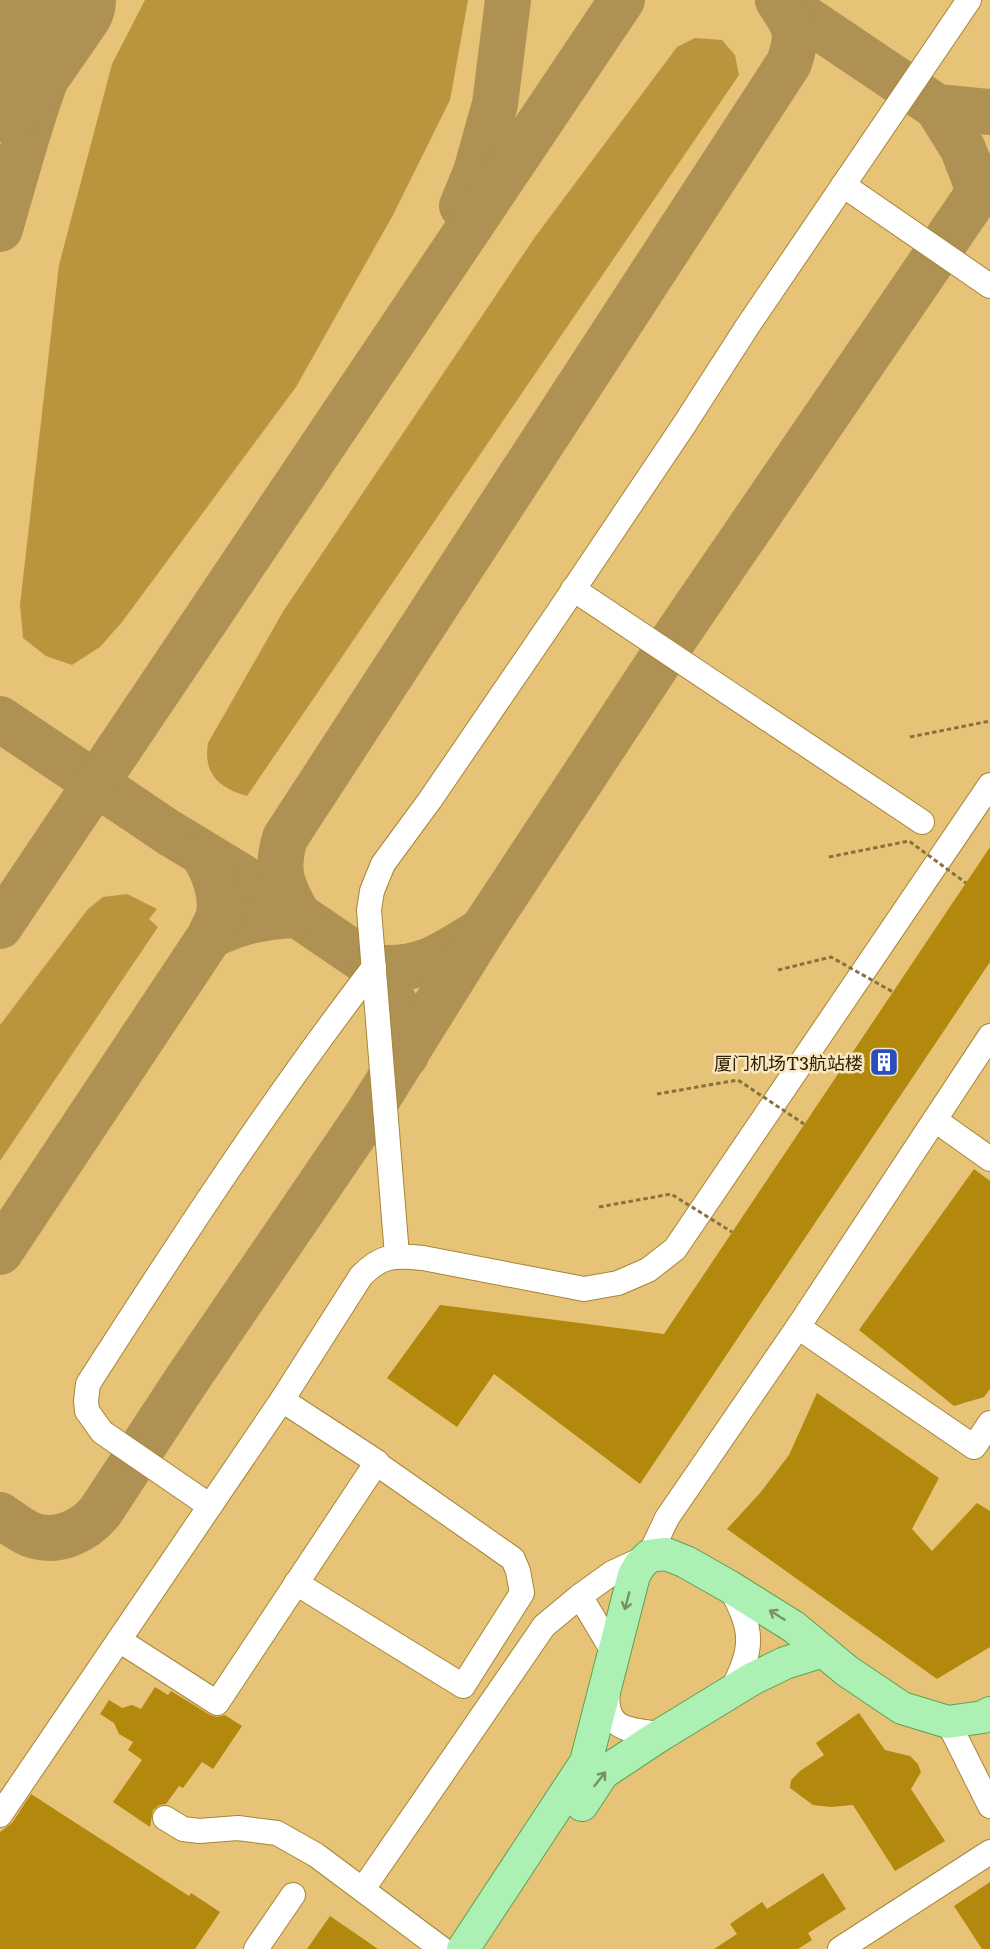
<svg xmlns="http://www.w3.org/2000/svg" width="990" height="1949" font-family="Literata,'Noto Sans SC',serif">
<rect width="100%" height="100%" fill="#e6c376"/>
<!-- green -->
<g fill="#ba953d">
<polygon points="145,0 468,0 450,100 393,215 296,387 122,622 100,647 72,665 46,656 23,638 20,605 59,265 112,64"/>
<path d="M695 38 722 40 735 55 739 75 247 796C219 788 203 774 208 743L284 610 535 237 677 47Z"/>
<polygon points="127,894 157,909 149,919 158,927 0,1161 0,1025 88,909 103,897"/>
</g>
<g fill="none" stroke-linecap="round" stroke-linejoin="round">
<!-- taxiway -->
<g stroke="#af9253" stroke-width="46">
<polyline points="778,0 937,107"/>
<polyline points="979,191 963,149 937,107 990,112"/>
<polyline points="462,206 476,172 495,104 508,0"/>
<path d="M0 229C22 152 43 72 79 0"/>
<polyline points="0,719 168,832 242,877 374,967"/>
<polyline points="0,926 622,0"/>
<path d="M210 936C240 921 264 916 298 915 282 887 275 871 285 838L789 63C800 30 795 27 778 0"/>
<path d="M406 1055C406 1018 393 998 374 967 418 973 443 955 478 933"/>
<path d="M0 1252 210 936C212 930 216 924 218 918 224 898 214 871 203 854"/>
<path d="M0 1515C10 1522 21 1531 32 1535 58 1544 84 1531 100 1512L188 1378 368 1114 482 931 676 636 990 176"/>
</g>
<!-- runway -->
<polyline stroke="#af9253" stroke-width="116" points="0,84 58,0"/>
</g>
<!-- building -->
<g fill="#b2880d">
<polygon points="990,847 990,962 640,1484 494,1374 457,1427 387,1378 440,1305 664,1334"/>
<polygon points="974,1169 990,1181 990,1389 984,1397 954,1406 859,1330"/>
<polygon points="817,1393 939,1478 912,1529 932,1551 977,1503 990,1511 990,1647 937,1679 727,1529 760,1493 789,1455"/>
<polygon points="155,1687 168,1695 171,1691 210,1715 217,1717 225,1715 242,1726 213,1769 202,1762 183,1788 179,1786 166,1804 159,1805 153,1810 150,1827 113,1802 142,1760 128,1750 133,1742 119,1734 114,1723 100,1714 109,1700 122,1708 132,1705 141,1709"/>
<polygon points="859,1713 885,1750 910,1756 918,1764 921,1772 911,1789 945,1841 895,1871 853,1805 831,1807 813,1805 790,1788 791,1780 800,1771 824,1755 816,1743"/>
<polygon points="31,1794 189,1896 191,1893 220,1912 195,1949 0,1949 0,1832 12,1823"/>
<polygon points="823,1873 846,1909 808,1933 812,1940 798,1949 714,1949 737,1934 730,1924 762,1902 767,1909"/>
<polygon points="990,1882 990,1949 982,1949 954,1906"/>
<polygon points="330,1916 378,1949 307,1949"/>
</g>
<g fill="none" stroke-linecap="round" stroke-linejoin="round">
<!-- minor casing -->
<g stroke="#a68537" stroke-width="26">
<g id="minor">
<polyline points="843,185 990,286"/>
<polyline points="573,589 922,822"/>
<polyline points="935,1120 990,1159"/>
<polyline points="397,1255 369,910 372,891 383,864 430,800 557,614 684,425 747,327 969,0"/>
<polyline points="798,1327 974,1447 990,1423"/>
<path d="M210 1506 102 1432 87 1411 86 1401 88 1384C179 1242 271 1101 374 967"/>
<polyline points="296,1583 463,1686 522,1593 518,1571 513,1559 376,1463"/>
<path d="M730 1587C754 1632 754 1647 731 1692"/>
<polyline points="119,1640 217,1703 377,1462 282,1400"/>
<polyline points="614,1653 580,1596 612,1573 649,1556 667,1518 798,1327 990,1036"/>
<path d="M608 1689C603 1731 629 1730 662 1734"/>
<polyline points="948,1722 990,1806"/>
<path d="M0 1815 282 1400 361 1276C382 1255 393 1255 423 1258L584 1289 618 1283 648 1270 675 1249 990 785"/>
<polyline points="165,1818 183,1829 199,1831 238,1828 277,1833 316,1855 442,1949"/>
<polyline points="363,1889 544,1626 580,1596"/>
<polyline points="256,1949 293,1895"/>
<polyline points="840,1949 990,1852"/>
</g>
</g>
<!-- major casing -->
<g stroke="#5da154" stroke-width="34">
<g id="major">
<polyline points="582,1805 603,1773 662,1734 752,1679 785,1663 823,1651"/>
<polyline points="463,1949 586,1762 634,1575 640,1565 649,1556 666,1554 686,1562 730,1587 794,1627 847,1671 902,1708 948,1722 983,1717 990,1713"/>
</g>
</g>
<!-- path -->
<polyline stroke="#89713b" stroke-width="3" stroke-dasharray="4.5 3" stroke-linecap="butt" points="910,737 990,721"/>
<!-- minor -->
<use href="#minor" stroke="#fff" stroke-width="24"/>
<!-- major -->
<use href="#major" stroke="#adf0b3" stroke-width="32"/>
<!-- path-bridge -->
<g stroke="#89713b" stroke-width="3" stroke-dasharray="4.5 3" stroke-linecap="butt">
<polyline points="829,857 909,841 966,883"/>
<polyline points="778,970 831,957 893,992"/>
<polyline points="657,1094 738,1080 804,1124"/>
<polyline points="599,1207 671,1194 732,1232"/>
</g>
</g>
<!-- one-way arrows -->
<defs><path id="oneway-shaft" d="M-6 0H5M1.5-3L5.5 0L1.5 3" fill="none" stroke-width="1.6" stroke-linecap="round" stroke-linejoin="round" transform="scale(1.5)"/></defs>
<g stroke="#749262">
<use href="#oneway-shaft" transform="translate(627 1601) rotate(105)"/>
<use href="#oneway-shaft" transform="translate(777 1615) rotate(-148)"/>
<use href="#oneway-shaft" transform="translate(600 1779) rotate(-52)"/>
</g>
<!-- icons -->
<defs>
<g id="building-square" transform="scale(1.5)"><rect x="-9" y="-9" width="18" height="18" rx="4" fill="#2a4ebe" stroke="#f8e7c2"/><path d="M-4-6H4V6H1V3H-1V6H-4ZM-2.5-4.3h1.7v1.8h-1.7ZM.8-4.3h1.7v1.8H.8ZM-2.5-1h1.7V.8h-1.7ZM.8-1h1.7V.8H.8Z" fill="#fff"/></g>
</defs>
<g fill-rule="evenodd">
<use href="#building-square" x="884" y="1062"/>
</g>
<g text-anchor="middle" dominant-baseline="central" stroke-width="5" stroke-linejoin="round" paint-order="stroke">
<!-- poi labels -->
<g font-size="18" fill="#2e2000" stroke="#f8e7c2" text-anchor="end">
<text x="863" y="1062">厦门机场T3航站楼</text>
</g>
</g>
</svg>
